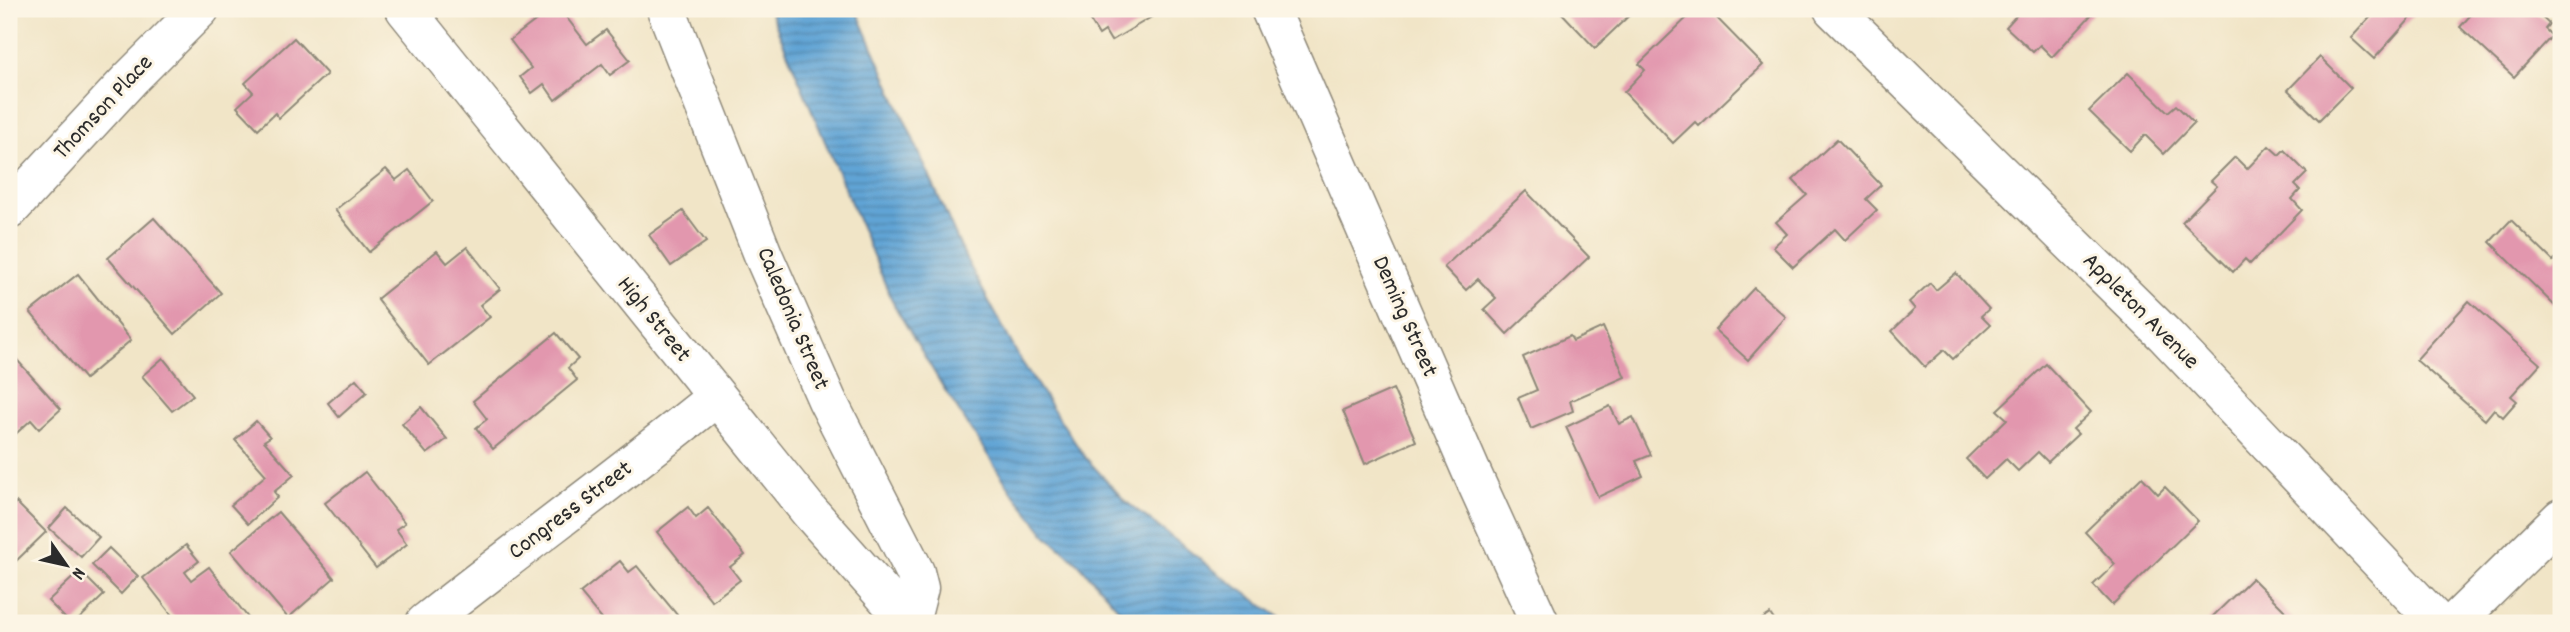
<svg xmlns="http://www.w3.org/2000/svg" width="2570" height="632" font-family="Dekko,sans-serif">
<defs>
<pattern id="water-rules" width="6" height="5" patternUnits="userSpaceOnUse" patternTransform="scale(1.75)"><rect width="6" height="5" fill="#61a4d5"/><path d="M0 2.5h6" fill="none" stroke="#5086ad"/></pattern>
</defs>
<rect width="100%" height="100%" fill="#fcf5e5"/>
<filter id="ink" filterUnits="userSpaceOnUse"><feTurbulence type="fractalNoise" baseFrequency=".0143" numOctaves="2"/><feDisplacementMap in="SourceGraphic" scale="14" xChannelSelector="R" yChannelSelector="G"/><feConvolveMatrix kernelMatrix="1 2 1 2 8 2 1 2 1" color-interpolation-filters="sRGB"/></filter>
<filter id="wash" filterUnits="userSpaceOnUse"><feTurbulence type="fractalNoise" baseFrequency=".00686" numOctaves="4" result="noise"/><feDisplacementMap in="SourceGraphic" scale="28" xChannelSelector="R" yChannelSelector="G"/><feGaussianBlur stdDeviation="1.57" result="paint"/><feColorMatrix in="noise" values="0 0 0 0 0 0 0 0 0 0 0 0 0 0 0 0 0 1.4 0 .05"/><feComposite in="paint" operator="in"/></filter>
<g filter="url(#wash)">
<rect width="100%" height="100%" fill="#f1e5c7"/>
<!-- water -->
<polygon fill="url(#water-rules)" stroke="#466880" stroke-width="2" points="769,9 856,9 965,257 1020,359 1084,456 1125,501 1223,577 1288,623 1131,623 1078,563 1046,535 1010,489 943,387 894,305"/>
<g id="blocks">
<!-- building -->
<g fill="#e297ae">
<polygon points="551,9 560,9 587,44 606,30 630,60 610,75 602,64 555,100 544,84 532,93 520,77 531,68 510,40"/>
<polygon points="1083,9 1165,9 1111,41 1105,31 1099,35"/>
<polygon points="1558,9 1636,9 1595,48"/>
<polygon points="1696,9 1708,9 1763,65 1699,126 1695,122 1673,143 1624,92 1645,70 1639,64"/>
<polygon points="2022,9 2091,9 2094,12 2052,57 2040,45 2033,52 2006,27"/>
<polygon points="2378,9 2419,9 2374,59 2351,38"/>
<polygon points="2476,9 2533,9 2549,24 2545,29 2552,36 2514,77 2460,27"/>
<polygon points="294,38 327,74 279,118 275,113 258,129 237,107 253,92 245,83"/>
<polygon points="2320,57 2351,88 2319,120 2288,90"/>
<polygon points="2128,73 2168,112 2176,105 2194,123 2164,154 2145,135 2130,151 2089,111"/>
<polygon points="1837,139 1881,185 1866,199 1877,210 1845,240 1835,229 1793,267 1773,247 1787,234 1776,222 1807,195 1793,180"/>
<polygon points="2269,146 2279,155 2284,150 2307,173 2295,185 2300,190 2292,199 2302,210 2250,264 2245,259 2233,272 2182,222 2217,186 2211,181 2235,157 2247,169"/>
<polygon points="386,169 396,180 409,170 433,201 369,252 335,210"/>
<polygon points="1526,191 1589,257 1507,334 1484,309 1496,298 1478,279 1466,290 1444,267"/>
<polygon points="683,211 706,242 671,266 649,235"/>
<polygon points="154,218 221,293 175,334 108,258"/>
<polygon points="2511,220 2553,261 2561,253 2561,312 2490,242"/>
<polygon points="467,247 500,289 480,305 490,317 429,365 377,299 437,251 447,263"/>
<polygon points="1956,273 1989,309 1981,316 1990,325 1953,359 1944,350 1925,367 1892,331 1915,309 1909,302 1930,283 1936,290"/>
<polygon points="78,274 131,340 85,379 30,312"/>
<polygon points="1754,288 1786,317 1748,360 1715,330"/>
<polygon points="2469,301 2540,364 2511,396 2517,401 2503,417 2494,409 2485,420 2416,360"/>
<polygon points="1603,327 1625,377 1570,401 1573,411 1531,429 1518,398 1537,390 1523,357 1570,336 1573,341"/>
<polygon points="556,333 578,359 568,368 577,380 493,449 476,428 487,419 473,401"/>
<polygon points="9,351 61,409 39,429 31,420 9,440"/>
<polygon points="163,358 193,395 172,411 142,376"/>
<polygon points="2046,364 2091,412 2073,429 2078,434 2048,462 2038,452 2018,471 2006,459 1985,479 1966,459 2007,419 1997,410"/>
<polygon points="356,379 367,392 339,417 328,403"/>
<polygon points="1393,389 1416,441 1365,464 1343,411"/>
<polygon points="1610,406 1619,424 1633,417 1651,455 1636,461 1643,476 1598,497 1566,427"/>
<polygon points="421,407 447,439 427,454 402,424"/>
<polygon points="256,421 270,437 264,441 294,475 274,492 278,497 248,524 231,505 266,475 235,440"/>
<polygon points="365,472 405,523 396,529 407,544 376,568 325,503"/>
<polygon points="2142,477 2158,494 2165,487 2198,521 2112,605 2093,585 2115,564 2085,532"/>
<polygon points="16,502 46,532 16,561 9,554 9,510"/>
<polygon points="688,507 696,518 708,508 745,555 730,567 740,580 712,601 657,532"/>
<polygon points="67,508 99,537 81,557 49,528"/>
<polygon points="278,512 334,578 288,618 231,551"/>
<polygon points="186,545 199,561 185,572 191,580 209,567 252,623 178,623 143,578"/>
<polygon points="109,548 138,576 121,594 92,565"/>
<polygon points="620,561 629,572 637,566 678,616 669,623 605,623 580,593"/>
<polygon points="80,571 104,595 75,623 70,623 48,601"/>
<polygon points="2252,578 2297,623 2206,623"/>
<polygon points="1770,614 1776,623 1756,623"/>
</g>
</g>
</g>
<g filter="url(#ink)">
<use href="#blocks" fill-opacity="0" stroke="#8e8879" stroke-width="2"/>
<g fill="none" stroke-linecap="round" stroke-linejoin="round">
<!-- minor casing -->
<g stroke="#8e8879" stroke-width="41">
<g id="minor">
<polyline points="405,9 809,511 909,623"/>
<polyline points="666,9 764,257 827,400 915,572 919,588 910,623"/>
<polyline points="1270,9 1471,471 1540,623"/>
<polyline points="9,210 130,79 200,9"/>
<path d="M425 623C521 547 620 475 715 398"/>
</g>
</g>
<!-- tertiary casing -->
<g stroke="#8e8879" stroke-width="41">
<g id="tertiary">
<polyline points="1833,9 2164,334 2438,623"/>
<polyline points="2454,623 2561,518"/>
</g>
</g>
<!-- minor -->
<use href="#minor" stroke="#fff" stroke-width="38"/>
<!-- tertiary -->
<use href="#tertiary" stroke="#fff" stroke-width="38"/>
</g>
</g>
<g text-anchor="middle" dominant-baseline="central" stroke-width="6" stroke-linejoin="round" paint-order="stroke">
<!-- street labels -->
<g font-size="24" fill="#2b2b2b" stroke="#fcf5e5">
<text transform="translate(104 108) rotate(-47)">Thomson Place</text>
<text transform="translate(2140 312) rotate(45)">Appleton Avenue</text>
<text transform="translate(1404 317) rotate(66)">Deming Street</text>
<text transform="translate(792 319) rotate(67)">Caledonia Street</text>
<text transform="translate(653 320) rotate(51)">High Street</text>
<text transform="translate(571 511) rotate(-37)">Congress Street</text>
</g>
</g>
<!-- margin -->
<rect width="2570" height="632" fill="none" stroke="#fcf5e5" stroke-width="35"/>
<!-- north arrow -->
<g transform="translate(66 565) rotate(124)" stroke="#fcf5e5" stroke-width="5" paint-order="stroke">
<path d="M0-5L12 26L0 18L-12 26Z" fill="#2b2b2b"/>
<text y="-10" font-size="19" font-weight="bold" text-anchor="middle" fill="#2b2b2b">N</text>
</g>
</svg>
